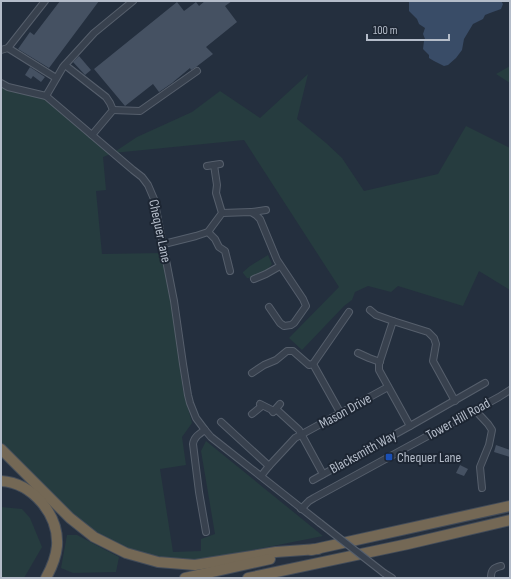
<svg xmlns="http://www.w3.org/2000/svg" width="511" height="579" font-family="'Sofia Sans Condensed',sans-serif">
<rect width="100%" height="100%" fill="#242f3e"/>
<!-- green -->
<g fill="#263c3f">
<polygon points="510,66 510,83 496,74"/>
<polygon points="308,74 297,119 326,143 342,158 364,191 438,174 466,126 510,148 510,290 479,271 463,306 398,286 391,292 368,286 355,292 352,300 344,306 302,350 289,338 339,287 244,140 113,153 103,157 106,190 96,191 102,254 162,253 171,302 183,390 192,423 182,437 186,465 160,469 173,552 201,551 201,539 215,534 201,451 206,441 323,536 202,560 166,559 135,551 114,542 90,528 72,514 1,443 1,83 46,96 113,153 137,137 192,112 220,91 260,118"/>
<polygon points="268,255 272,264 268,269 268,271 249,278 247,278 243,273 243,272 250,266"/>
<polygon points="1,507 22,509 30,518 42,547 24,578 1,578"/>
<polygon points="67,535 77,535 119,557 116,572 73,573 61,568"/>
</g>
<!-- water -->
<polygon fill="#394c67" points="409,1 501,1 503,4 501,9 490,13 485,15 483,19 473,24 464,39 462,50 456,58 448,65 444,66 434,61 429,58 429,55 423,49 424,41 425,39 423,34 425,28 419,24 417,19 409,11"/>
<!-- building -->
<g fill="#455162">
<polygon points="60,1 99,1 49,68 18,49 30,32 34,35"/>
<polygon points="205,1 232,1 225,6 237,22 206,47 213,54 196,67 191,70 190,68 172,83 159,92 153,84 125,106 94,69 177,2 184,11 196,2 199,6"/>
<polygon points="79,56 91,70 85,75 73,62"/>
<polygon points="30,67 45,77 41,82 33,76 31,79 25,75"/>
<polygon points="496,445 510,450 510,457 494,452"/>
<polygon points="460,465 468,469 464,476 456,473"/>
</g>
<g fill="none" stroke-linecap="round" stroke-linejoin="round">
<!-- minor casing -->
<g stroke="#565f6c" stroke-width="8">
<g id="minor">
<polyline points="8,48 56,78"/>
<polyline points="1,50 8,48 45,1"/>
<polyline points="65,65 106,97 110,103 113,110 92,135"/>
<polyline points="1,83 8,87 46,96 133,170 142,177 148,185 154,199 174,301 183,364 188,395 190,403 196,418 205,430 211,437 320,523"/>
<polyline points="46,96 63,67 94,33 133,1"/>
<polyline points="113,110 140,111 197,71"/>
<polyline points="207,166 220,164"/>
<polyline points="252,212 266,210"/>
<polyline points="222,213 251,212 256,215 260,219 277,260 303,299 306,306 294,323 291,325 284,326 280,323 269,307"/>
<polyline points="208,232 215,239 219,247 225,251 230,271"/>
<polyline points="164,244 196,236 208,232 222,213 216,193 217,185 214,165"/>
<polyline points="254,279 266,274 280,266"/>
<polyline points="370,310 376,315 393,321 379,364 379,370 410,426 485,383"/>
<polyline points="393,321 428,332 434,338 436,344 433,361 455,401"/>
<polyline points="358,353 369,358 380,362"/>
<polyline points="252,373 264,365 276,360 287,351 293,351 309,365 313,364"/>
<polyline points="260,404 274,411"/>
<polyline points="276,409 299,430 323,474"/>
<polyline points="475,410 488,424 492,430 489,445 480,467 482,488"/>
<polyline points="273,412 280,404"/>
<polyline points="252,414 262,406"/>
<polyline points="341,414 313,364 349,312"/>
<polyline points="221,422 269,466"/>
<path d="M205 430C199 434 194 437 193 444L199 492 206 532"/>
<polyline points="261,476 269,466 295,438 388,387"/>
<polyline points="313,480 410,426"/>
<polyline points="301,509 309,501 314,498 499,397 510,390"/>
<polyline points="384,573 392,578"/>
<path d="M491 578C491 570 493 568 501 566"/>
</g>
</g>
<!-- highway casing -->
<g stroke="#434c59" stroke-width="12">
<g id="highway">
<polyline points="1,449 70,518 94,537 126,553 158,562 195,565 276,552 318,549"/>
<path d="M1 481C33 483 59 515 57 546 56 558 52 567 46 578"/>
<polyline points="311,550 510,506"/>
<polyline points="185,578 270,559"/>
<polyline points="248,578 408,544 510,520"/>
</g>
</g>
<!-- minor -->
<use href="#minor" stroke="#38414e" stroke-width="6"/>
<!-- highway -->
<use href="#highway" stroke="#746855" stroke-width="10"/>
<!-- minor-bridge casing -->
<g stroke="#565f6c" stroke-width="8" stroke-linecap="butt">
<polyline id="minor-bridge" points="320,523 384,573"/>
</g>
<!-- minor-bridge -->
<use href="#minor-bridge" stroke="#38414e" stroke-width="6"/>
</g>
<!-- markers -->
<rect fill="#1a4fb4" stroke="#1d2633" stroke-width="1.5" x="385" y="453" width="8" height="8" rx="2"/>
<g text-anchor="middle" dominant-baseline="central" stroke-width="4" stroke-linejoin="round" paint-order="stroke">
<!-- street labels -->
<g font-size="14" fill="#b4bcc9" stroke="#1d2633">
<text transform="translate(160 231) rotate(78)">Chequer Lane</text>
<text transform="translate(345 411) rotate(-29)">Mason Drive</text>
<text transform="translate(458 419) rotate(-29)">Tower Hill Road</text>
<text transform="translate(363 452) rotate(-29)">Blacksmith Way</text>
</g>
<!-- poi labels -->
<g font-size="14" fill="#b4bcc9" stroke="#1d2633" text-anchor="start">
<text x="397" y="457">Chequer Lane</text>
</g>
</g>
<!-- border -->
<rect width="511" height="579" fill="none" stroke="#b4bcc9" stroke-width="4"/>
<!-- scale -->
<path d="M367 34v6h82v-6" fill="none" stroke="#b4bcc9" stroke-width="2"/>
<text x="373" y="34" font-size="12" fill="#b4bcc9" stroke="#1d2633" stroke-width="3" paint-order="stroke">100 m</text>
</svg>
